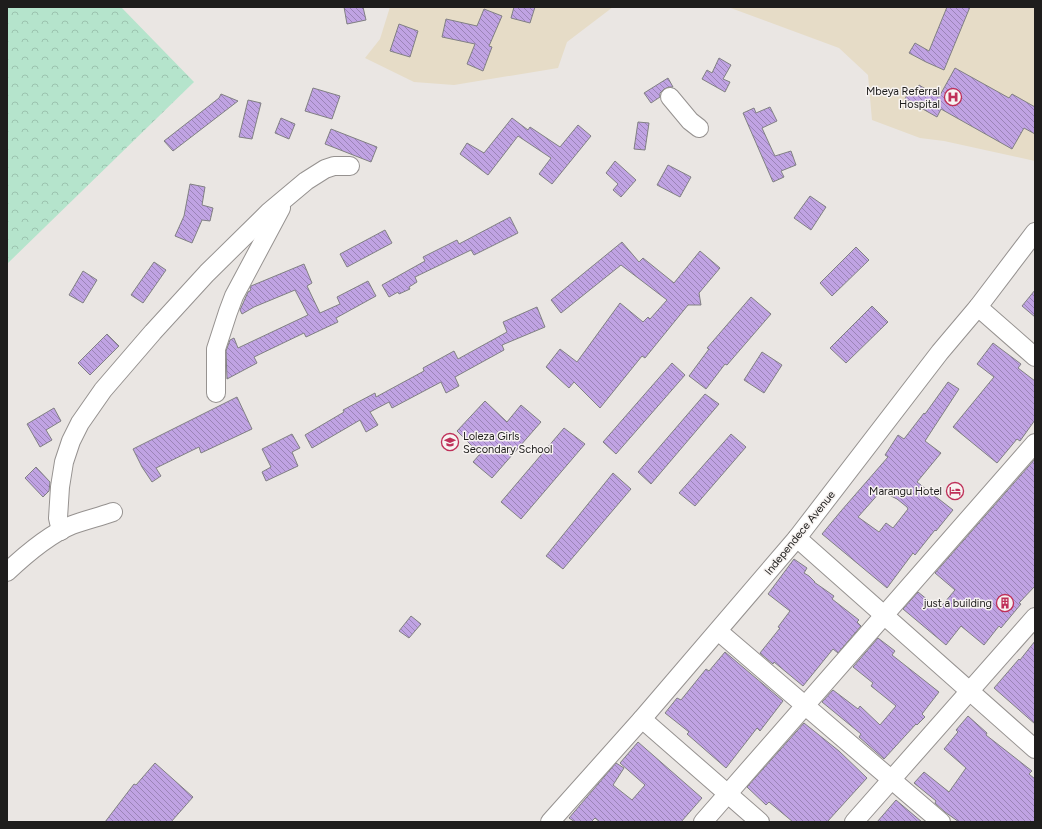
<svg xmlns="http://www.w3.org/2000/svg" width="1042" height="829" font-family="Figtree,sans-serif">
<defs>
<pattern id="forest-crowns" width="20" height="18" patternUnits="userSpaceOnUse"><rect width="20" height="18" fill="#b5e4cc"/><path d="M2 6a3 3 0 1 1 6 0M12 15a3 3 0 1 1 6 0" fill="none" stroke="#9bc3af"/></pattern>
<pattern id="building-back-hatch" width="6" height="6" patternUnits="userSpaceOnUse"><rect width="6" height="6" fill="#c0a3e3"/><path d="M-1 5l2 2M0 0l6 6M5-1l2 2" fill="none" stroke="#9b84b7"/></pattern>
</defs>
<rect width="100%" height="100%" fill="#eae6e3"/>
<!-- medical -->
<g fill="#e6dcc7">
<polygon points="390,7 613,7 567,42 558,68 454,85 414,82 365,58 380,39"/>
<polygon points="728,7 1035,7 1035,161 944,141 920,138 872,120 868,75 839,48"/>
</g>
<!-- forest -->
<polygon fill="url(#forest-crowns)" points="7,7 121,7 194,82 7,264"/>
<!-- building -->
<g fill="url(#building-back-hatch)" stroke="#818083" fill-rule="evenodd">
<polygon points="344,7 363,7 366,20 347,24"/>
<polygon points="514,7 535,7 530,23 511,18"/>
<polygon points="947,7 970,7 944,70 926,62 909,53 915,43 929,51"/>
<polygon points="484,9 502,16 489,46 492,47 483,71 467,64 475,44 442,37 446,19 477,26"/>
<polygon points="399,24 418,31 410,57 390,51"/>
<polygon points="719,58 731,65 723,79 730,82 725,92 702,79 707,70 712,73"/>
<polygon points="955,68 1009,98 1012,94 1035,107 1035,134 1024,128 1012,149 941,109 937,117 905,99 910,89 915,92 919,85 939,97"/>
<polygon points="668,78 673,87 669,87 664,89 660,93 660,97 651,103 644,93"/>
<polygon points="313,88 340,96 332,119 305,111"/>
<polygon points="221,94 238,101 173,151 164,141 219,98"/>
<polygon points="248,100 261,103 252,139 239,137"/>
<polygon points="770,107 777,121 762,128 773,152 775,156 791,151 796,165 781,171 784,177 773,182 743,113 754,108 756,113"/>
<polygon points="281,118 295,124 289,139 275,133"/>
<polygon points="512,118 528,130 530,127 560,147 578,125 591,136 552,184 539,174 551,158 518,136 488,175 460,154 467,143 484,153"/>
<polygon points="638,122 649,123 645,150 634,149"/>
<polygon points="331,129 377,147 371,162 325,144"/>
<polygon points="615,161 636,180 621,197 613,190 618,184 606,173"/>
<polygon points="668,165 691,177 680,197 657,185"/>
<polygon points="190,184 205,187 202,205 213,208 210,221 202,220 192,243 175,236 184,216"/>
<polygon points="810,196 826,207 811,230 794,218"/>
<polygon points="510,217 518,233 474,255 471,250 415,277 417,282 409,287 410,289 399,294 398,292 389,297 382,285 425,261 423,257 457,240 459,244"/>
<polygon points="385,230 392,243 347,267 340,254"/>
<polygon points="622,242 639,262 643,258 674,283 700,251 720,268 699,293 701,305 688,305 645,358 642,356 600,408 574,382 569,388 546,367 560,349 577,362 620,303 643,322 648,317 650,319 667,300 621,265 561,313 551,300"/>
<polygon points="856,247 869,260 832,296 820,283"/>
<polygon points="154,262 166,270 143,303 131,295"/>
<polygon points="304,264 312,283 307,286 320,313 340,304 337,297 368,281 376,296 336,318 338,322 306,337 304,333 254,357 257,363 227,379 226,351 230,340 234,338 238,348 308,315 295,290 254,307 242,314 240,310 248,292 251,290 250,288 251,286"/>
<polygon points="83,271 97,280 83,303 69,295"/>
<polygon points="1035,290 1035,317 1022,306"/>
<polygon points="751,297 771,314 727,365 725,364 706,389 689,376 709,349 707,348"/>
<polygon points="872,306 888,322 846,363 830,348"/>
<polygon points="537,307 545,327 502,345 504,350 455,377 459,386 446,393 441,382 392,408 389,402 370,412 378,425 366,432 360,420 312,448 305,435 344,412 343,410 375,393 376,397 424,371 423,368 454,351 458,359 507,332 503,322"/>
<polygon points="107,334 119,346 90,375 78,363"/>
<polygon points="993,343 1021,364 1018,368 1035,381 1035,420 1020,441 1017,439 997,463 953,427 994,377 977,364"/>
<polygon points="762,352 782,365 764,393 744,380"/>
<polygon points="672,363 685,375 616,454 603,442"/>
<path d="M948 382 959 389 925 441 941 453 917 482 953 510 936 531 935 530 915 555 913 553 887 588 822 534 841 511 888 457 885 455 898 435 904 439 924 413 925 414ZM881 491 897 499 907 507 908 509 893 528 886 523 879 532 858 517Z"/>
<polygon points="705,394 719,404 651,484 638,472"/>
<polygon points="237,397 252,429 201,453 199,447 156,468 161,476 152,482 142,467 133,449"/>
<polygon points="485,401 507,422 521,405 541,422 492,478 473,462 480,454 457,431"/>
<polygon points="54,408 61,421 46,430 52,440 40,447 27,424"/>
<polygon points="564,428 585,444 521,519 501,502"/>
<polygon points="292,434 300,448 292,452 298,466 266,481 262,472 271,467 262,449"/>
<polygon points="731,434 746,447 695,506 679,493"/>
<polygon points="1035,459 1035,586 1019,603 1021,604 1001,628 999,626 984,645 961,626 946,645 903,609 918,592 939,609 955,590 935,573"/>
<polygon points="36,467 50,482 49,491 43,497 25,478"/>
<polygon points="613,473 631,489 563,569 546,556"/>
<polygon points="794,559 807,568 804,573 809,576 815,582 814,582 834,596 832,599 859,620 857,622 861,626 838,653 833,649 803,686 774,662 773,664 760,653 780,628 778,627 790,611 768,594"/>
<polygon points="411,616 421,624 409,638 399,631"/>
<polygon points="878,638 895,651 892,655 939,692 922,714 925,717 917,725 916,724 884,759 859,737 861,734 822,702 833,690 858,709 860,706 880,725 896,706 871,686 873,683 853,667"/>
<polygon points="1035,641 1035,724 994,688 1019,659 1020,660"/>
<polygon points="725,652 783,701 760,731 757,728 726,768 687,734 689,732 665,713 677,698 681,700 706,669 709,671"/>
<polygon points="968,716 987,733 986,735 1032,771 1029,774 1035,779 1035,822 959,822 945,812 935,803 936,801 914,783 924,772 949,792 966,768 944,749 958,732 956,730"/>
<polygon points="804,723 839,751 867,778 827,822 793,822 769,802 766,805 747,787"/>
<polygon points="638,742 702,798 681,822 600,822 595,818 591,822 575,822 569,818 616,763 624,768 613,785 632,800 645,785 620,763"/>
<polygon points="155,763 193,797 171,822 105,822 134,784 136,785"/>
<polygon points="896,800 922,822 877,822"/>
</g>
<g fill="none" stroke-linecap="round" stroke-linejoin="round">
<!-- minor casing -->
<g stroke="#969290" stroke-width="20">
<g id="minor">
<polyline points="670,97 690,121 699,128"/>
<polyline points="978,307 1035,357"/>
<polyline points="216,393 216,349 228,312 234,296 281,208"/>
<polyline points="61,531 58,518 60,487 64,462 71,441 80,423 103,390 153,332 207,273 269,212 306,181 325,169 334,166 350,166"/>
<polyline points="797,538 1035,749"/>
<path d="M7 572C24 556 50 534 72 525 85 520 99 517 113 512"/>
<polyline points="718,631 941,822"/>
<polyline points="642,719 760,822"/>
<polyline points="550,822 642,719 797,538 940,352 978,307 1035,232"/>
<polyline points="703,822 1035,443"/>
<polyline points="854,822 1035,617"/>
</g>
</g>
<!-- minor -->
<use href="#minor" stroke="#fff" stroke-width="18"/>
</g>
<!-- icons -->
<defs>
<g id="hospital-ring" transform="scale(0.9)"><circle r="9.5" fill="#f7f3f1" stroke="#bf3059" stroke-width="1.5"/><path d="M-5-5h3v3.5h4V-5h3V5h-3V1.5h-4V5h-3Z" fill="#bf3059"/></g>
<g id="school-ring" transform="scale(0.9)"><circle r="9.5" fill="#f7f3f1" stroke="#bf3059" stroke-width="1.5"/><path d="M0-5L7-2L0 1L-7-2ZM-4 1L0 2.5L4 1V4Q0 6-4 4Z" fill="#bf3059"/></g>
<g id="hotel-ring" transform="scale(0.9)"><circle r="9.5" fill="#f7f3f1" stroke="#bf3059" stroke-width="1.5"/><path d="M-6-4.5h1.5V1H6V5H4.5V3h-9V5H-6ZM-4 0a1.8 1.8 0 1 1 3.6 0ZM.5 0V-2.5h3Q6-2.5 6 0Z" fill="#bf3059"/></g>
<g id="building-ring" transform="scale(0.9)"><circle r="9.5" fill="#f7f3f1" stroke="#bf3059" stroke-width="1.5"/><path d="M-4-6H4V6H1V3H-1V6H-4ZM-2.5-4.3h1.7v1.8h-1.7ZM.8-4.3h1.7v1.8H.8ZM-2.5-1h1.7V.8h-1.7ZM.8-1h1.7V.8H.8Z" fill="#bf3059"/></g>
</defs>
<g fill-rule="evenodd">
<use href="#hospital-ring" x="953" y="97"/>
<use href="#school-ring" x="450" y="442"/>
<use href="#hotel-ring" x="955" y="491"/>
<use href="#building-ring" x="1005" y="603"/>
</g>
<g text-anchor="middle" dominant-baseline="central" stroke-width="3" stroke-linejoin="round" paint-order="stroke">
<!-- poi labels -->
<g font-size="11" fill="#1e1d1c" stroke="#f7f3f1" text-anchor="end">
<text x="940" y="91">Mbeya Referral<tspan x="940" dy="13">Hospital</tspan></text>
<text x="463" y="436" text-anchor="start">Loleza Girls<tspan x="463" dy="13">Secondary School</tspan></text>
<text x="942" y="491">Marangu Hotel</text>
<text x="992" y="603">just a building</text>
</g>
<!-- street labels -->
<g font-size="11" fill="#1e1d1c" stroke="#f7f3f1">
<text transform="translate(800 533) rotate(-51)">Independece Avenue</text>
</g>
</g>
<!-- border -->
<rect width="1042" height="829" fill="none" stroke="#1e1d1c" stroke-width="16"/>
</svg>
